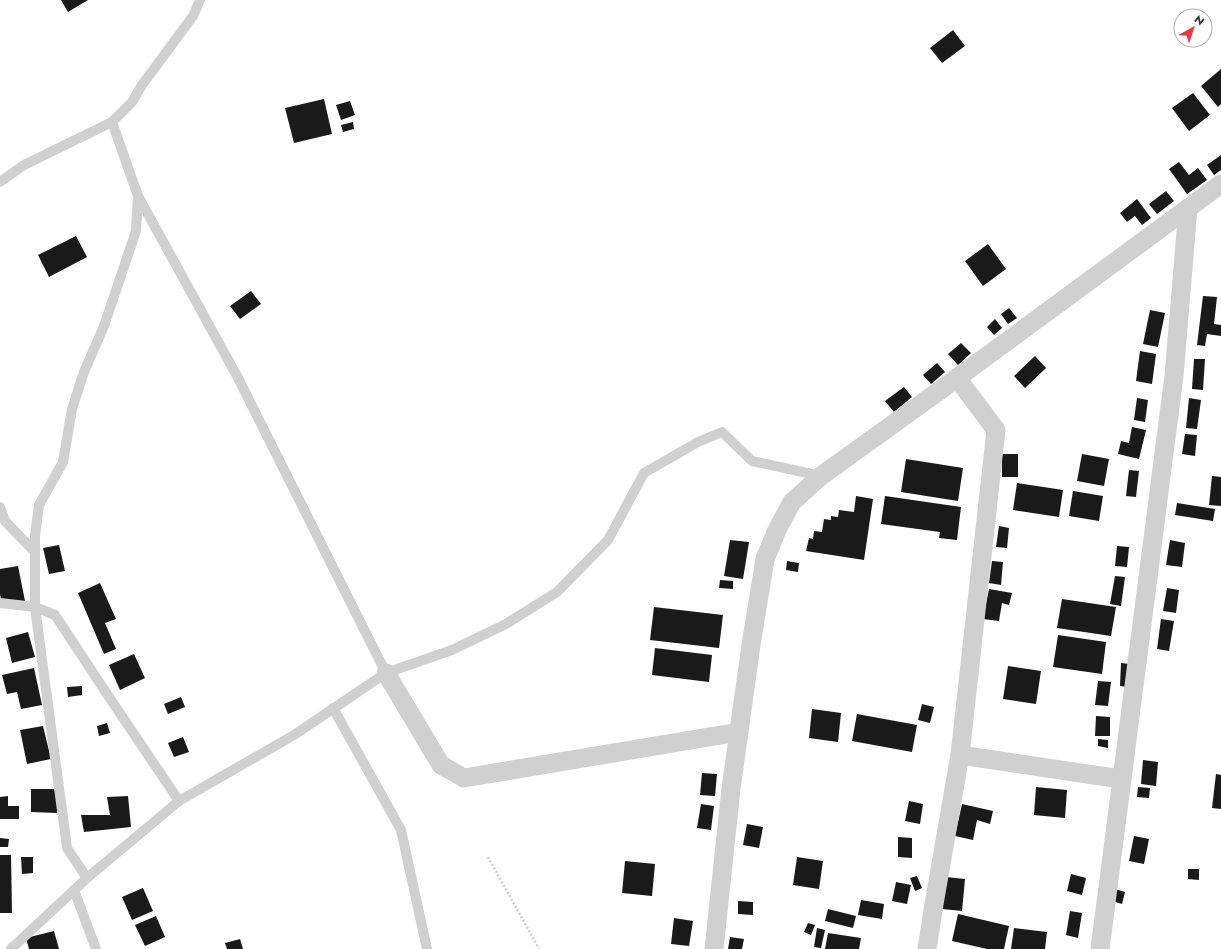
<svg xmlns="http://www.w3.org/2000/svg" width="1221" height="949" font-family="Jost,sans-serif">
<rect width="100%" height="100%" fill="#fff"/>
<!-- building -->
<g fill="#1a1a1a">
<polygon points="61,0 88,0 68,12"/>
<polygon points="953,30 965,46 942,63 930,48"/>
<polygon points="1221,69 1221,104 1218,107 1201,86"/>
<polygon points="1193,93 1210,115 1189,131 1172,108"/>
<polygon points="324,99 332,134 294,143 285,108"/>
<polygon points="350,101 355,115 341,120 336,105"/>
<polygon points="353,122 354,129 343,132 341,125"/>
<polygon points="1221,155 1221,170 1214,175 1207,165"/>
<polygon points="1179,162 1189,175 1198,168 1207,180 1187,194 1169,169"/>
<polygon points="1166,191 1174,201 1157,214 1149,204"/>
<polygon points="1137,199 1151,218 1142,225 1135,216 1127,222 1120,213"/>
<polygon points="76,236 87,257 49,277 38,255"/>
<polygon points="988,244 1006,269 983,286 965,261"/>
<polygon points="251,291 261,304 240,319 230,306"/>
<polygon points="1203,296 1217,297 1214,324 1221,325 1221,336 1207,334 1205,346 1197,345"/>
<polygon points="1009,308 1017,318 1008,324 1001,314"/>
<polygon points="1150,310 1165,313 1158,347 1143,344"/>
<polygon points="995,319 1002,328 994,335 987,327"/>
<polygon points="961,343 971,353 958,365 948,354"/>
<polygon points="1140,351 1156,354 1152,384 1136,381"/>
<polygon points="1035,356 1046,368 1025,388 1014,376"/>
<polygon points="1194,359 1205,359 1203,390 1192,389"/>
<polygon points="937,363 945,372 931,384 923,375"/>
<polygon points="904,387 912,397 894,412 885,401"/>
<polygon points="1137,398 1148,400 1145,422 1134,420"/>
<polygon points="1189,398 1201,400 1197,429 1186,428"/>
<polygon points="1132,427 1146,430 1139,459 1118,454 1121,441 1129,443"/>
<polygon points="1185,434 1197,435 1195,456 1182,454"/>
<rect x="1002" y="454" width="16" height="23"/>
<polygon points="1082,454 1109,459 1104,486 1077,481"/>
<polygon points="906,459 963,468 958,501 901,492"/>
<polygon points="1129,470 1139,471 1136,497 1126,496"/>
<polygon points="1212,476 1221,477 1221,506 1209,505"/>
<polygon points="1017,483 1063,490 1059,517 1013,510"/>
<polygon points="1073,491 1103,496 1099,521 1069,516"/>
<polygon points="856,496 873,499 864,560 806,551 809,538 813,539 814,531 822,532 824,519 831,520 831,516 838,517 839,510 854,512"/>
<polygon points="885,496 961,507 957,540 939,538 940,532 881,524"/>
<polygon points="1177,503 1215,509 1213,521 1175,515"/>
<polygon points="999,526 1009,528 1007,548 996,547"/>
<polygon points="730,540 749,542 743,579 724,576"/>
<polygon points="1170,540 1185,543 1182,567 1166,565"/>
<polygon points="59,545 65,571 49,574 43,548"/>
<polygon points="1117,546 1129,547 1127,567 1115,566"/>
<polygon points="787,561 799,563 798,572 786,570"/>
<polygon points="992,561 1003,562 1001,585 989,583"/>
<polygon points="18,566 25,601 2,605 0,594 0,569"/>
<polygon points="1115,576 1125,577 1121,606 1110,604"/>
<polygon points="720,580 733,581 733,589 719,588"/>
<polygon points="100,583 116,619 105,623 116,649 104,654 78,593"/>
<polygon points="1167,588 1179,590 1176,613 1163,611"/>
<polygon points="989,589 1012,593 1009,605 1002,603 999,621 983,619"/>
<polygon points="1062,599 1116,607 1111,636 1057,628"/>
<polygon points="654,607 723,615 719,648 650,640"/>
<polygon points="1161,619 1174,621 1169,651 1157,649"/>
<polygon points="28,632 35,657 12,663 6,638"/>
<polygon points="1058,635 1106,642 1102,674 1053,667"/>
<polygon points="655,648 712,655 709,682 652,675"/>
<polygon points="134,654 145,678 120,690 109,665"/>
<polygon points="1121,663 1130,664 1129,687 1120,686"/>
<polygon points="1008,666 1041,671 1036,704 1003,699"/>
<polygon points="34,668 42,705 21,709 17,692 7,694 2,675"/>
<polygon points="1098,681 1111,682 1108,706 1095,705"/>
<polygon points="82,686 82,695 68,697 67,687"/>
<polygon points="181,697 185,707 168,714 164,704"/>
<polygon points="922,704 934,707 930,723 918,720"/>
<polygon points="812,709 841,713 838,742 809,738"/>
<polygon points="857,714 917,725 912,752 852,741"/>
<polygon points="1096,716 1110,717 1110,736 1095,736"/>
<polygon points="107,723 110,733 99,736 97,726"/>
<polygon points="43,726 51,759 27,764 20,730"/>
<polygon points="183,737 189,752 174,757 168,743"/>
<polygon points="1098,739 1108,740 1108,748 1098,746"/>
<polygon points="1143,760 1158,762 1156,786 1141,784"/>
<polygon points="702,773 717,774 715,796 700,795"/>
<polygon points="1216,774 1221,775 1221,809 1212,808"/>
<polygon points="1036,787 1067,790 1065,818 1034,815"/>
<polygon points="1138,787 1150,788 1149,798 1137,797"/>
<polygon points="31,789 57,789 57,813 31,812"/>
<polygon points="8,796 8,806 19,806 19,819 0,819 0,797"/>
<polygon points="128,796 131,827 84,832 81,815 110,815 107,797"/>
<polygon points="909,801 923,804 920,824 905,821"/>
<polygon points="701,804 714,806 711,830 697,828"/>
<polygon points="962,804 993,811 990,824 977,820 973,840 955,836"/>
<polygon points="747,824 763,827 759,848 743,845"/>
<polygon points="1134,836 1149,839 1144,864 1129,861"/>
<polygon points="898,837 912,838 912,858 898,857"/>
<polygon points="0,838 9,839 8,847 0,847"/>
<polygon points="0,855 11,855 12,913 0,913"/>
<polygon points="21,857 33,857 33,873 22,874"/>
<polygon points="797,857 823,861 819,889 793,885"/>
<polygon points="625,861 655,864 652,896 622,893"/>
<polygon points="1188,869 1199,869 1199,880 1188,879"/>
<polygon points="1071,874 1086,878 1082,895 1067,891"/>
<polygon points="917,876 922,888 915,891 910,878"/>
<polygon points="946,877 965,879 962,911 942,909"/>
<polygon points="896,882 911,885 907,904 892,901"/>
<polygon points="143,888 153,911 132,920 122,897"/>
<polygon points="1115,889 1125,892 1122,904 1112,901"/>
<polygon points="861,900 884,904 882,919 858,915"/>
<polygon points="738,901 753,902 753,915 738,914"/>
<polygon points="828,909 856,916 853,928 825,921"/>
<polygon points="1070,911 1082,913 1078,938 1066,935"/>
<polygon points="958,914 1009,926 1004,949 987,949 952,941"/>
<polygon points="156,916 165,937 145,946 135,925"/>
<polygon points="674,918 693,921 689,946 671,944"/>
<polygon points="808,923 815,925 811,935 804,932"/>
<polygon points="817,928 825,930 821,948 814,947"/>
<polygon points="1014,928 1047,932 1045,949 1011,949"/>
<polygon points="54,931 59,949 29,949 26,938"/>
<polygon points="828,933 861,938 859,949 825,949"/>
<polygon points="730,937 744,939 742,949 728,949"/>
<polygon points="240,939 243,949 227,949 225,943"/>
</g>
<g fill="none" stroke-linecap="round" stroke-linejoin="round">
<!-- path -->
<polyline stroke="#cdcdcd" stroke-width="2.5" stroke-dasharray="2 2" stroke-linecap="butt" points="488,857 539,949"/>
<!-- service -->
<g stroke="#d0d0d0" stroke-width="10">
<polyline points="0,182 24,165 112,122"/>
<polyline points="138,196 237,376 386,673"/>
<polyline points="0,507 5,521 35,552"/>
<polyline points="0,603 35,607 55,615 107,694 179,801"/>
<polyline points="333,708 401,830 427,949"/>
<polyline points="87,878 67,848 35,607 35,536 39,505 63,462 72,409 84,372 104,326 136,231 138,196 112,122 132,102 142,85 193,16 200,0"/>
<polyline points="74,890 96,949"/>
<polyline points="11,949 87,878 179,801 294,735 386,673 452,650 506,624 557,592 608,540 644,473 698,442 722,432 752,461 821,476"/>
</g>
<!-- minor -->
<g stroke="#d0d0d0" stroke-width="19">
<polyline points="386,673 441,765 464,778 739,732"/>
<polyline points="960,755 1121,779"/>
<polyline points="714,949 731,789 751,645 765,559 777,530 792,502 821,476 957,378 1221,184"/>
<polyline points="927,949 934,904 960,755 996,430 957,378"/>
<polyline points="1100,949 1174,376 1188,208"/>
</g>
</g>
<!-- north arrow -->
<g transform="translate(1193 28) rotate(39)"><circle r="19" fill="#ffffff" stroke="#adadad"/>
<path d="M0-3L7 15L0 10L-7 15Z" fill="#e63946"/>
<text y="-6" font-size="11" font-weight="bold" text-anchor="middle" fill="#333333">N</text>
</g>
</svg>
